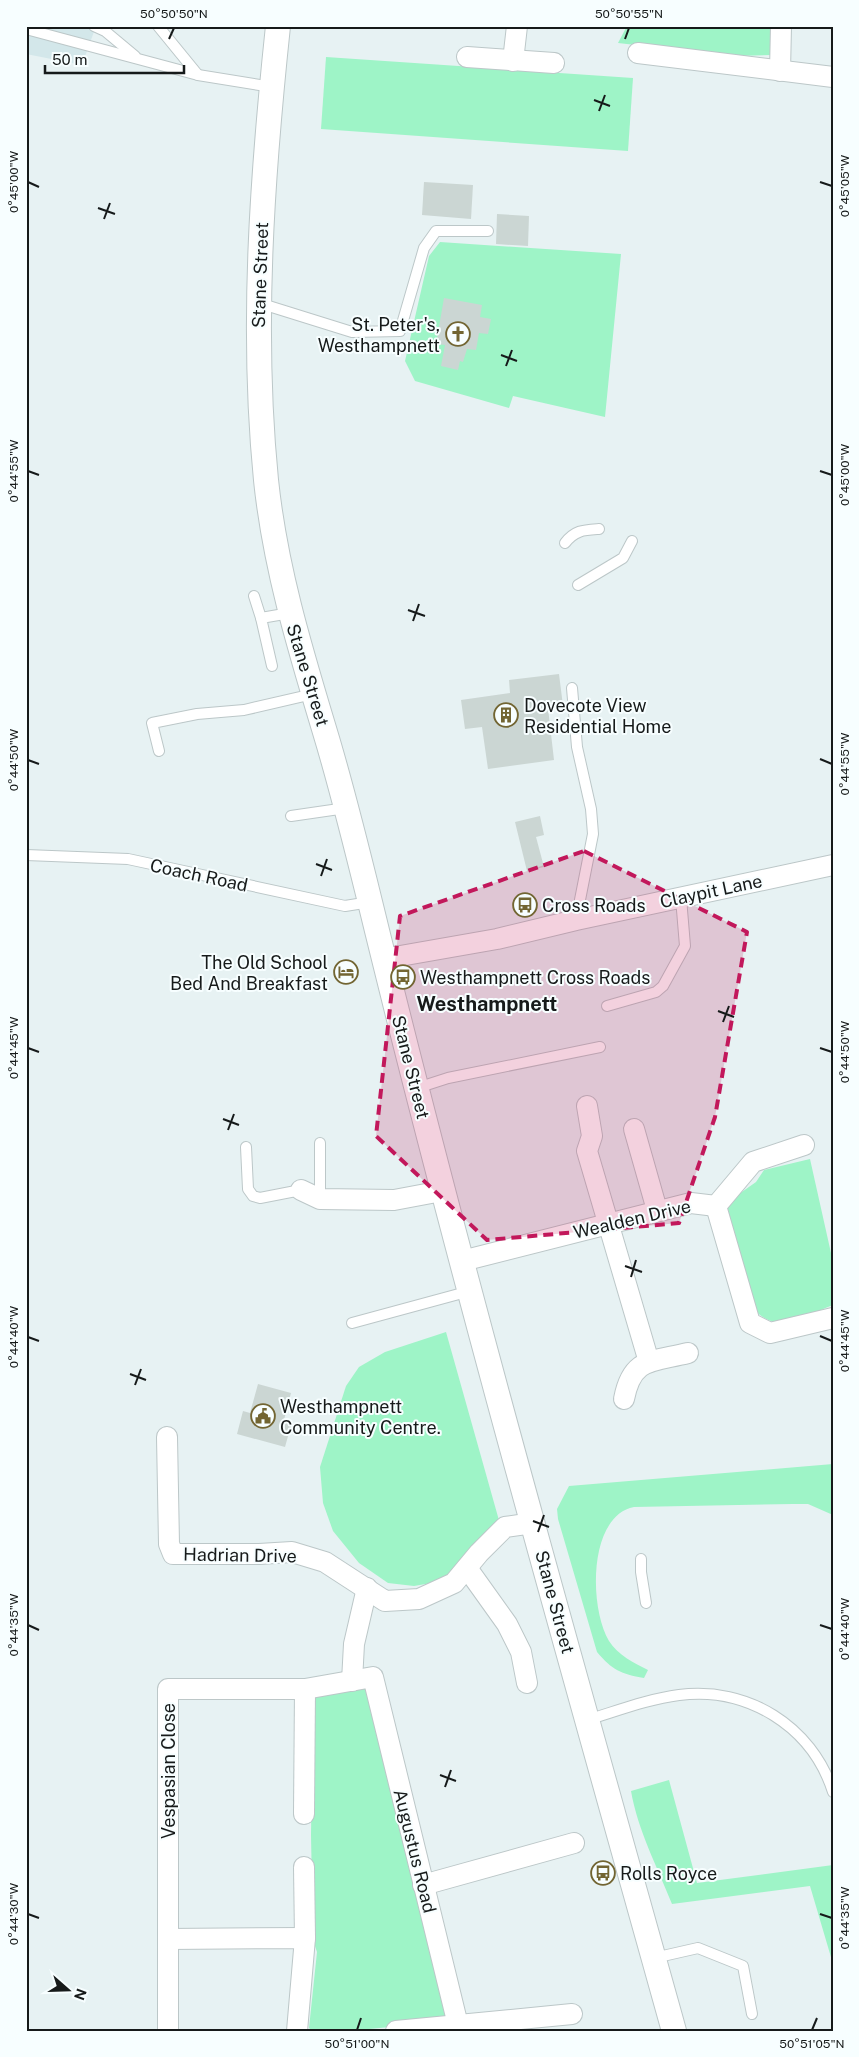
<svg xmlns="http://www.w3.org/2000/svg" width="859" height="2057" font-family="'Public Sans',sans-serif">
<rect width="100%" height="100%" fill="#e7f2f3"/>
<!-- built -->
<polygon fill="#d3e7ea" points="26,26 96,26 82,65 26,54"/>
<!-- green -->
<g fill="#9ef4c7">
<polygon points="627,26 771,26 771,55 733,56 618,43"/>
<polygon points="326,57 633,78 628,151 321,129"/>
<polygon points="440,242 621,254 605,417 513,396 509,408 415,381 405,361 429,256"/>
<path d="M810 1159 833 1262V1305C802 1317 776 1337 751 1306L726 1215 729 1201 756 1182 764 1170Z"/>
<polygon points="446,1332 500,1524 456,1571 437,1582 414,1586 388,1583 359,1563 333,1531 323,1503 320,1467 346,1386 359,1367 385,1352"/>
<path d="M833 1464V1515L808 1504H793L634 1507C588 1516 589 1608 609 1641 618 1655 634 1663 648 1670L644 1678C621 1674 612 1670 597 1652L558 1519 557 1509 569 1486Z"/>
<polygon points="369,1683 451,2021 349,2031 312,2031 309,2028 317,1952 313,1940 311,1835 313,1694"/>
<path d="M669 1780 697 1883 833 1865V1964L810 1886 672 1904C657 1866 638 1831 631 1791Z"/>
</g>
<!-- building -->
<g fill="#cbd6d3">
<polygon points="424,182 473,185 471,219 422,215"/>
<polygon points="497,214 529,216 528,246 496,244"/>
<polygon points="444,298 482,305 480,317 491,319 488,334 479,333 476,350 467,349 463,362 460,361 458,370 441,366 445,345 436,344"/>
<polygon points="559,674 563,706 548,708 554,760 488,769 482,727 465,729 461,700 510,693 509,680"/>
<polygon points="540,816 544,835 536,837 544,867 527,871 515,822"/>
<polygon points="258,1384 291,1393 284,1420 292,1422 285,1447 237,1434 243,1411 250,1413"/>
</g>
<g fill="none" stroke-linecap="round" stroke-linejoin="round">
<!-- service casing -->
<g stroke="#bcc7c8" stroke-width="12">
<g id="service">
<polyline points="94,26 105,31 135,56"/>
<polyline points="158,26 198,75"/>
<polyline points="26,29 198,75 272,87"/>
<polyline points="259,303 352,332 400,331 424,248 436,231 488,231"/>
<path d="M565 543C575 530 584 530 599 529"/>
<polyline points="578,585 623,558 632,541"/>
<polyline points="254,596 261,618"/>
<polyline points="272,666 261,618 290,613"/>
<polyline points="572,688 577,747 591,809 593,834 576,920"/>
<polyline points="159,751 152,723 197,714 244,710 313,694"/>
<polyline points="291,816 346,808"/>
<polyline points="26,855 128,859 345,906 370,902"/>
<polyline points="607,1006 656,992 663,986 685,946 681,898"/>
<polyline points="417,1088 448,1078 600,1047"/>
<polyline points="246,1147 248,1189 253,1196 260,1198 301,1190"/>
<polyline points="320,1199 320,1143"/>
<polyline points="352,1323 470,1291"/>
<polyline points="641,1559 641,1572 646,1603"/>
<path d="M587 1720C617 1711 648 1699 679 1695 747 1686 812 1726 833 1792"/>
<polyline points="654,1958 698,1948 743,1966 752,2014"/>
</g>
</g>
<!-- minor casing -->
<g stroke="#bcc7c8" stroke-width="22">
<g id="minor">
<polyline points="638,53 833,77"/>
<polyline points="467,57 554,63"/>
<polyline points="513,61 517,26"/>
<polyline points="780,71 781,26"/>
<polyline points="383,959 497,939 576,920 833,865"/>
<polyline points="587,1106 592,1136 587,1151 649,1362"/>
<polyline points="634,1129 657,1210"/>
<polyline points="301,1190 320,1199 394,1200 442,1191"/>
<polyline points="716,1206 750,1323 770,1333 833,1318"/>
<polyline points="716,1206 753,1162 804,1145"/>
<polyline points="462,1261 691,1203 716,1206"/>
<path d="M624 1399C632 1357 652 1362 688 1353"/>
<polyline points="167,1437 169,1544 173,1554 259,1554 292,1552 325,1562 385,1601 419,1599 454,1583 479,1553 505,1527 533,1523"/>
<polyline points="467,1568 507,1624 521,1652 527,1683"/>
<polyline points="352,1681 354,1644 367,1588"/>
<polyline points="304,1814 305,1689"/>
<polyline points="304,1867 305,1938"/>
<polyline points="423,1885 574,1843"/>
<polyline points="168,1939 305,1938 297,2031"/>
<polyline points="168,2031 168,1689 305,1689 373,1677 458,2025"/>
<polyline points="396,2031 572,2014"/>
</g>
</g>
<!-- tertiary casing -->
<g stroke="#bcc7c8" stroke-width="26">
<path id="tertiary" d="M278 26C262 177 251 329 266 480 275 567 300 649 325 732 342 788 356 845 370 902 462 1280 569 1655 674 2031"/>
</g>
<!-- service -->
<use href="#service" stroke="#fff" stroke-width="10"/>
<!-- minor -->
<use href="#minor" stroke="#fff" stroke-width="20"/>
<!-- tertiary -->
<use href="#tertiary" stroke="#fff" stroke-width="24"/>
</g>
<!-- marked area -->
<path fill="#c2185b" fill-opacity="0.2" stroke="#c2185b" stroke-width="4" stroke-dasharray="10 6" stroke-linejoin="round" d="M584 851 747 932 715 1117 679 1223 487 1240 376 1136 400 916Z"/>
<!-- ticks -->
<path fill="none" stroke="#161a1a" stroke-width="2" d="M169 39 174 28M625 39 629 28M594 100 610 106M599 111 605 95M28 182 39 187M820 182 832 186M98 208 115 214M104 219 110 203M501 355 517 361M506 366 512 350M28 471 39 475M820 471 832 475M408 610 425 616M413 621 419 604M820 759 832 764M28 760 39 764M316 864 332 870M321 876 327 859M718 1011 734 1017M723 1022 729 1006M28 1048 39 1052M820 1048 832 1052M223 1119 239 1125M228 1130 234 1114M625 1266 642 1272M631 1277 636 1260M820 1336 832 1341M28 1337 39 1341M130 1374 146 1380M135 1385 141 1369M533 1521 549 1527M538 1532 544 1515M28 1625 39 1630M820 1625 832 1629M440 1775 456 1781M445 1787 451 1770M28 1914 39 1918M820 1914 832 1918M357 2030 361 2018M812 2030 817 2018"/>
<!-- icons -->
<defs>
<g id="church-ring" transform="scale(1.25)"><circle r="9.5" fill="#f7feff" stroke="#726532" stroke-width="1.5"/><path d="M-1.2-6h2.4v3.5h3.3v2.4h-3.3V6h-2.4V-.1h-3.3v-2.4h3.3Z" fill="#726532"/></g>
<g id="building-ring" transform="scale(1.25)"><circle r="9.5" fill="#f7feff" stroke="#726532" stroke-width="1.5"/><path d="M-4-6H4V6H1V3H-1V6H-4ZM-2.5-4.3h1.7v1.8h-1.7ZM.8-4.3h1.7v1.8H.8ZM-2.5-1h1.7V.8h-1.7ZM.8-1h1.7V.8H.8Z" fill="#726532"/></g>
<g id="bus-ring" transform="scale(1.25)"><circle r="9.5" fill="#f7feff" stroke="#726532" stroke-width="1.5"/><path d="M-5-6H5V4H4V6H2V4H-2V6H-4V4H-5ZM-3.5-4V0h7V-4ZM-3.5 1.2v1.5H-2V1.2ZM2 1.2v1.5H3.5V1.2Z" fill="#726532"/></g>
<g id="hotel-ring" transform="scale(1.25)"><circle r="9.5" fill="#f7feff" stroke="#726532" stroke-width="1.5"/><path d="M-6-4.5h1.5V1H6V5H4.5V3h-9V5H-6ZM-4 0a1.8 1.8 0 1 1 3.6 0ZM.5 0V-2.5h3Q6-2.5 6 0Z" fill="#726532"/></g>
<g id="civic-ring" transform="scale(1.25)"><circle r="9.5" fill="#f7feff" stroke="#726532" stroke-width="1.5"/><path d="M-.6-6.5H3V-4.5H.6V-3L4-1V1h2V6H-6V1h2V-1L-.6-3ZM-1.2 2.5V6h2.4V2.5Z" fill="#726532"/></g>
</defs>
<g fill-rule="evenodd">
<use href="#church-ring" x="458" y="334"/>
<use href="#building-ring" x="506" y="715"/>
<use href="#bus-ring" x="525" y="905"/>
<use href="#hotel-ring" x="346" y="972"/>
<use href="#bus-ring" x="403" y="977"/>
<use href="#civic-ring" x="263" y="1416"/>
<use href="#bus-ring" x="603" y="1873"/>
</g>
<g text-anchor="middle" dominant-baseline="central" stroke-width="4" stroke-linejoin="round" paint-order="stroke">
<!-- street labels -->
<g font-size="18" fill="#161a1a" stroke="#f7feff">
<text transform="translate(260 275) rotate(-88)">Stane Street</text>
<text transform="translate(308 675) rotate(73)">Stane Street</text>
<text transform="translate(199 875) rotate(12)">Coach Road</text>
<text transform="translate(711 891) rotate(-12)">Claypit Lane</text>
<text transform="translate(411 1067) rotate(76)">Stane Street</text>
<text transform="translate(632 1219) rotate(-13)">Wealden Drive</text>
<text transform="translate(240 1555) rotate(1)">Hadrian Drive</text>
<text transform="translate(555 1602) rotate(75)">Stane Street</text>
<text transform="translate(168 1771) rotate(-90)">Vespasian Close</text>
<text transform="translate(415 1851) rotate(76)">Augustus Road</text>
</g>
<!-- poi labels -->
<g font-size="18" fill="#161a1a" stroke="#f7feff" text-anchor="start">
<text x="440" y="324" text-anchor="end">St. Peter's,<tspan x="440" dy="21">Westhampnett</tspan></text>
<text x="524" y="705">Dovecote View<tspan x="524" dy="21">Residential Home</tspan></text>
<text x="542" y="905">Cross Roads</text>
<text x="328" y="962" text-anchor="end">The Old School<tspan x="328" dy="21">Bed And Breakfast</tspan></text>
<text x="420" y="977">Westhampnett Cross Roads</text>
<text x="280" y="1406">Westhampnett<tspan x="280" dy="21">Community Centre.</tspan></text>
<text x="620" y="1873">Rolls Royce</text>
</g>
<!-- quarter labels -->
<g font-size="20" font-weight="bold" fill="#161a1a" stroke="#f7feff">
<text x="487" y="1004">Westhampnett</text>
</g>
</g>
<!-- border -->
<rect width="859" height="2057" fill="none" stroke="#f7feff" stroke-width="55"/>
<!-- north arrow -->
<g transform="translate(68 1990) rotate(110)" stroke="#f7feff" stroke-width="4" paint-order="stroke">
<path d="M0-4L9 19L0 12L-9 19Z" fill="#161a1a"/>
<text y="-8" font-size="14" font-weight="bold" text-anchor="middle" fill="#161a1a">N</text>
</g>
<!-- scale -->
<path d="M45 65v8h139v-8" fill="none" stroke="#161a1a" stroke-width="2.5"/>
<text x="52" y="65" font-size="15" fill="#161a1a" stroke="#f7feff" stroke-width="4" paint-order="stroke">50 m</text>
<rect x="28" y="28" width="804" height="2002" fill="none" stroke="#161a1a" stroke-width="2"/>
<g font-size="12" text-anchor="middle" fill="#161a1a">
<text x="174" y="18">50°50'50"N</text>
<text x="629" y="18">50°50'55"N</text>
<text transform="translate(14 182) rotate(-90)" y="4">0°45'00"W</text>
<text transform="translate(845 186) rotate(-90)" y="4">0°45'05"W</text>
<text transform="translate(14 471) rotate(-90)" y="4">0°44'55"W</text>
<text transform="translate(845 475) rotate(-90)" y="4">0°45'00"W</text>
<text transform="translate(14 760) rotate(-90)" y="4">0°44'50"W</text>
<text transform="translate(845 764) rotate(-90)" y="4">0°44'55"W</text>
<text transform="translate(14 1048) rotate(-90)" y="4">0°44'45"W</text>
<text transform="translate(845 1052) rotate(-90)" y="4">0°44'50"W</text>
<text transform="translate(14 1337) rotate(-90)" y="4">0°44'40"W</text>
<text transform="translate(845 1341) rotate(-90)" y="4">0°44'45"W</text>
<text transform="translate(14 1625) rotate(-90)" y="4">0°44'35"W</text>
<text transform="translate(845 1629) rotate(-90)" y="4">0°44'40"W</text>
<text transform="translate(14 1914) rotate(-90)" y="4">0°44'30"W</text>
<text transform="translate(845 1918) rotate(-90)" y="4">0°44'35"W</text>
<text x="357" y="2048">50°51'00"N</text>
<text x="812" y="2048">50°51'05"N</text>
</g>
</svg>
